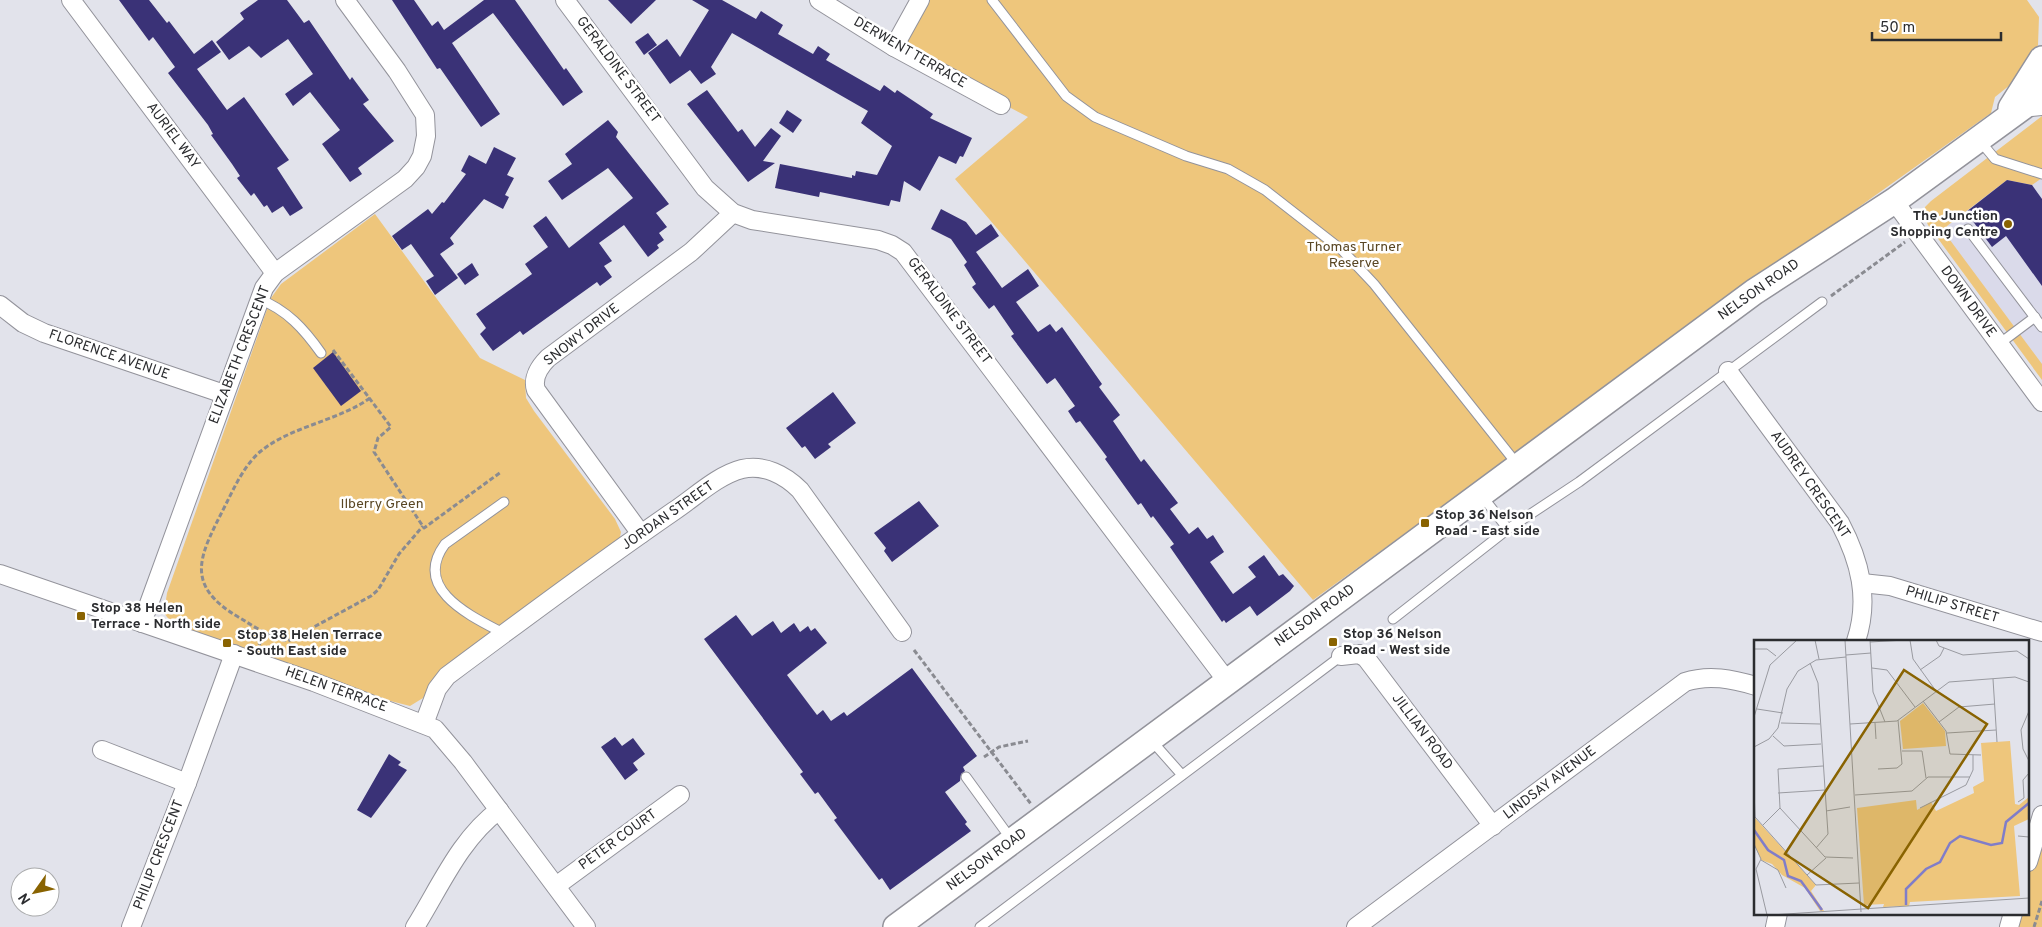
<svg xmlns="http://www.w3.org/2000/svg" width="2042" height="927" font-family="Overpass,sans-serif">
<rect width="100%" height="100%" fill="#e2e3eb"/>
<!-- built -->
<polygon fill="#dadaea" points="2042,178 2042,365 1947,237 1947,226 2007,180"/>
<!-- green -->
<g fill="#eec67c">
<polygon points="920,0 2027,0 2039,17 2038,45 2025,73 1995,97 1991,113 1703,318 1313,600 955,179 1028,117 894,47"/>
<polygon points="2042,116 2042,178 2032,185 2007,180 1947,226 1947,236 2042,364 2042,380 1928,225 1924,216 1925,207 1931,201"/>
<polygon points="375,214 480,358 525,380 526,398 534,411 615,519 621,532 619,542 434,683 423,698 410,706 375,697 174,626 164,613 167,593 271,298 281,284"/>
<polygon points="2042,814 2042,927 2011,927 2015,913 2028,913 2028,862"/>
</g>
<!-- building -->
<g fill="#3a3277">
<polygon points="119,0 149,0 167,23 169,21 194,54 212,40 221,52 197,69 227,110 244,97 289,160 277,168 303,208 290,216 283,206 272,213 267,205 264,207 254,193 251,196 237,178 240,176 232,164 211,135 213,134 208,125 168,73 175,67 153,37 149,41"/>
<polygon points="258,0 287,0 304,23 309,20 350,80 352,77 369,100 363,104 394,141 358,168 362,174 350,182 322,144 340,130 310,92 293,106 285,94 313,74 288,39 261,58 249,46 229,60 216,42 244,19 240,13"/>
<polygon points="392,0 414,0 432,26 438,21 444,30 484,0 515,0 564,70 566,68 583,92 563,106 493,13 452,43 500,114 481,127 440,68 437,69"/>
<polygon points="608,0 656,0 631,24"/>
<polygon points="692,0 722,0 756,19 761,11 783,25 778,34 813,54 818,46 830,54 826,60 880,91 884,85 895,93 897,90 933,114 930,118 972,138 963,157 960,156 956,164 939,156 920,191 904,181 900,202 891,200 889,206 820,192 819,197 775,188 780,164 852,178 852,175 855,176 856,171 877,175 892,146 861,123 868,111 732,33 711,67 716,74 701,84 690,70 670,84 648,53 667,39 680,57 709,10"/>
<polygon points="648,33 657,45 644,55 635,42"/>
<polygon points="707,90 738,132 742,129 755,147 771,128 781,136 763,161 775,163 748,182 687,104"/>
<polygon points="787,110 802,120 793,133 779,123"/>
<polygon points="608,120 618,132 616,137 669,204 656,213 667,227 659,233 664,240 657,245 659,248 648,257 624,225 599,243 612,261 604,266 612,277 600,286 597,282 523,335 520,331 493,351 480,334 486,328 476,314 532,274 525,264 548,247 533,226 546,216 569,248 633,198 608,168 562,200 548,181 572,164 565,154"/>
<polygon points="494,147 516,158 507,175 514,178 505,195 509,197 503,209 484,199 450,238 454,244 440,254 458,278 435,295 426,281 434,276 411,244 402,250 392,236 428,209 432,214 442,202 444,203 466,174 461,171 469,155 486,164"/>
<polygon points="2007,180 2032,185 2042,199 2042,286 2006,236 1992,247 1966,212"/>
<polygon points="941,209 966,222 976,235 991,224 999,236 976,252 1002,288 1028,269 1039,286 1016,302 1038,332 1050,324 1056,332 1062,327 1102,384 1099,387 1120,415 1113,421 1141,462 1144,459 1178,503 1170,509 1189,534 1198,527 1207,539 1213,535 1224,552 1210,562 1233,594 1256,577 1248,567 1264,555 1279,576 1283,574 1294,586 1290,591 1257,616 1250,606 1226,623 1224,620 1222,622 1170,547 1174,544 1153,516 1151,518 1141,503 1138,505 1105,459 1107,457 1080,421 1076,423 1068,411 1075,406 1055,378 1047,384 1011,336 1014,334 994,305 989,309 972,287 976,284 964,265 967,262 951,239 931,229"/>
<polygon points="472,263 479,275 465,285 457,274"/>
<polygon points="333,352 361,391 341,406 313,368"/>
<polygon points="833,392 856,423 828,444 831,447 815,459 805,446 802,448 786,428"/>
<polygon points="919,501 939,526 892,562 884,551 886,548 874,533"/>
<polygon points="736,615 752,636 773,621 781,633 794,623 800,632 808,626 811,631 815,628 827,643 787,675 817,715 823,710 831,721 844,712 847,716 912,668 977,756 963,767 965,771 961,774 960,781 945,792 967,822 965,824 971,831 890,890 882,878 879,880 834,820 837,818 818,792 815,794 800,774 803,772 704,639"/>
<polygon points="615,737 622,746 633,738 645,754 633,763 638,770 625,780 601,747"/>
<polygon points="389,754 401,762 398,765 407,770 371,818 357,810"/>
</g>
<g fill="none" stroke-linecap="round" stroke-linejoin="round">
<!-- lane casing -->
<g stroke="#93939b" stroke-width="11">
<g id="lane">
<polyline points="992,0 1066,96 1095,117 1186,156 1228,169 1265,190 1342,250 1374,284 1517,464"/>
<polyline points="1980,141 1995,159 2042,174"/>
<polyline points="1968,229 2042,327"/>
<path d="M259 299C287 310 304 329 321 353"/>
<polyline points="1999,344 2035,317"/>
<polyline points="1482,496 1508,529"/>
<path d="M504 502 445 544C411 590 473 617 505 634"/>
<polyline points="1393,619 1508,529 1579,482 1822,302"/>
<polyline points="1151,740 1182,775"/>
<polyline points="966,777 1011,839"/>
<polyline points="980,927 1341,656"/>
</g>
</g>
<!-- street casing -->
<g stroke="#93939b" stroke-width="20">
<g id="street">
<polyline points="71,0 275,273"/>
<polyline points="565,0 705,188 733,213 752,220 878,240 892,245 903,252 1227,681"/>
<polyline points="819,0 894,47 1001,105"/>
<polyline points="894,47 920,0"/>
<polyline points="1894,201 2042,402"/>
<polyline points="0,305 23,323 44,333 224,394"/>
<path d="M1728 371 1840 523C1860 561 1870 599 1856 641"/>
<path d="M641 534 536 390C532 378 540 366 548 358L691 252 733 213"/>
<polyline points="0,574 314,682 435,729 463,762 586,927"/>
<polyline points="1862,583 1890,586 2042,632"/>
<polyline points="142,623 264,288 275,273 405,179 416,167 422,156 426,136 425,115 397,71 345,0"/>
<polyline points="1341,656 1359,654 1366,658 1493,826"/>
<path d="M424 724 437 689 447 676C522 620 597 564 674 511 695 497 718 475 742 469 764 464 785 475 800 490L902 632"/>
<polyline points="102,750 187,783"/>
<polyline points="2028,862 2042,815"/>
<polyline points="556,886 680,795"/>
<polyline points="131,927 187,783 234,654"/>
<path d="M415 927C440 887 460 839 499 810"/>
<path d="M1356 927 1685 682C1709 674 1732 679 1756 686"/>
<polyline points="1775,927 1778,913"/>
<polyline points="2009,927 2013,913"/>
</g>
</g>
<!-- secondary casing -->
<g stroke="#93939b" stroke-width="28">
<g id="secondary">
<polyline points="2011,108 2042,59"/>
<polyline points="896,927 1754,292 1894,201 2042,93"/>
</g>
</g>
<!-- highway casing -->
<g stroke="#93939b" stroke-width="30">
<polyline id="highway" points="2030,102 2042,101"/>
</g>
<!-- path -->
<g stroke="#8a8b91" stroke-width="3" stroke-dasharray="5 2.5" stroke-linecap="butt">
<polyline points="1831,296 1905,242"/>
<polyline points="333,350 391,427 378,438 374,452 424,528 501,472"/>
<path d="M370 398C338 421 292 426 261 451 245 464 235 486 226 504 201 554 181 584 240 618 255 627 270 638 288 641L371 596 378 590 399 554 423 526"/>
<polyline points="259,645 265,633"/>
<polyline points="914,650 1031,804"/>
<polyline points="984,757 999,747 1028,741"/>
<polyline points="2034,927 2042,901"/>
</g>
<!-- lane -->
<use href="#lane" stroke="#fff" stroke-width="9"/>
<!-- street -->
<use href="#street" stroke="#fff" stroke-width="18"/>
<!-- secondary -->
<use href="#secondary" stroke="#fff" stroke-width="25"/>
<!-- highway -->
<use href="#highway" stroke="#fff" stroke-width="28"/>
</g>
<!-- markers -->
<g fill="#896301" stroke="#fff" stroke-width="2">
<circle cx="2008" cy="224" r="5"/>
<rect x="1420" y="518" width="10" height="10" rx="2.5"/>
<rect x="76" y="611" width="10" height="10" rx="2.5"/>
<rect x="1328" y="637" width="10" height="10" rx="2.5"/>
<rect x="222" y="638" width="10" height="10" rx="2.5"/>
</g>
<g text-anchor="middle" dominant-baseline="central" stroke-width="5" stroke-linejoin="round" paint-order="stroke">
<!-- street labels -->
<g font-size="14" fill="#2b2c2f" stroke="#fff">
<text transform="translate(910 53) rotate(30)">DERWENT TERRACE</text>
<text transform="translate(618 70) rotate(53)">GERALDINE STREET</text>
<text transform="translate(173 136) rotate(53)">AURIEL WAY</text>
<text transform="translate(1759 290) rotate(-35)">NELSON ROAD</text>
<text transform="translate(1968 302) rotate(54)">DOWN DRIVE</text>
<text transform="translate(949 311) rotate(53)">GERALDINE STREET</text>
<text transform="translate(582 335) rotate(-38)">SNOWY DRIVE</text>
<text transform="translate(109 355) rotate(19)">FLORENCE AVENUE</text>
<text transform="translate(240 355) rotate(-69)">ELIZABETH CRESCENT</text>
<text transform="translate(1810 485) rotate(55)">AUDREY CRESCENT</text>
<text transform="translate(668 516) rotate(-35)">JORDAN STREET</text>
<text transform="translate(1952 605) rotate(17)">PHILIP STREET</text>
<text transform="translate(1315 616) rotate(-36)">NELSON ROAD</text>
<text transform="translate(336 690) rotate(20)">HELEN TERRACE</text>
<text transform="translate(1422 732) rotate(53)">JILLIAN ROAD</text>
<text transform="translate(1550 783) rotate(-37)">LINDSAY AVENUE</text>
<text transform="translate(618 840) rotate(-36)">PETER COURT</text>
<text transform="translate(159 855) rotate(-69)">PHILIP CRESCENT</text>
<text transform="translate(987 860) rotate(-36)">NELSON ROAD</text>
</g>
<!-- poi labels -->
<g font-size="14" font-weight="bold" fill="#2b2c2f" stroke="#fff" text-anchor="start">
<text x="1998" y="216" text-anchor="end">The Junction<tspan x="1998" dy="16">Shopping Centre</tspan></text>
<text x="1435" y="515">Stop 36 Nelson<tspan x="1435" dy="16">Road - East side</tspan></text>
<text x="91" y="608">Stop 38 Helen<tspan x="91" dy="16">Terrace - North side</tspan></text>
<text x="1343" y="634">Stop 36 Nelson<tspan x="1343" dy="16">Road - West side</tspan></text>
<text x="237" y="635">Stop 38 Helen Terrace<tspan x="237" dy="16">- South East side</tspan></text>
</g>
<!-- park labels -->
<g font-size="14" fill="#594623" stroke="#fff">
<text x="1354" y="247">Thomas Turner<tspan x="1354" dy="16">Reserve</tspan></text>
<text x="382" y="504">Ilberry Green</text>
</g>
</g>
<!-- overview -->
<g transform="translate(1754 640)">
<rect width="275" height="275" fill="#e2e3eb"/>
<path d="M169 63 191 91 192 106 149 109 146 81ZM256 101 261 164 265 165 275 157V179L260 186 266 256 156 262 155 266 129 267 130 264 110 265 103 168 162 160 163 170 177 162 182 171 220 153 219 147 230 141 227 103ZM0 148 1 178 62 245 57 251 70 271H66L51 248 28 235 18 224 7 220 0 204Z" fill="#eec67c"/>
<path fill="none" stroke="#807dc9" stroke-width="2.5" d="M0 190 14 210 30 220 34 236 47 241 68 270M152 265V249L172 229 186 222 196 203 206 196 237 205 248 203 252 182 275 163"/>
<path fill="none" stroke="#999aa0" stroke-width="1" d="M61 0 65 19M91 0 107 272M116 0 119 52 131 82M156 0 159 19 182 51M182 0 185 6 209 15 263 11 275 19M116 2 151 0M0 9H13L22 16M92 15 117 13M56 23 64 43 74 194 62 208M118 28 133 30 161 67M166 30 186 16 190 8M239 39 243 102M169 61 192 91 196 114 227 115M3 69 29 73M275 71 267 90 269 109 275 121M0 77 16 25 43 0M185 82 205 67 241 64M27 83 66 84M121 83 122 99M96 84 143 81 195 42 261 37 275 42M193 93 242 90M19 96 30 106 67 104M0 107 15 99 24 88 33 49 44 31 62 20 92 17M148 111H168L172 138M69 126 24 129 26 168 71 217 99 218M124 129 143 128 148 124 144 80M0 148 1 177 62 245 105 243M24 153 71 150M101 155 158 151 174 137H216M264 162 270 158 269 140 275 133M166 168 212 145 219 130V115M72 171 96 167M9 185 26 168M264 196 275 197V207M0 204 7 219 2 229 13 275M7 220 24 230 32 248M53 235 72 218M17 275 275 258"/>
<path fill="#896301" fill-opacity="0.15" stroke="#896301" stroke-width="2.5" d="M150 30 233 84 114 268 31 214Z"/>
<rect width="275" height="275" fill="none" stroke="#2b2c2f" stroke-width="2.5"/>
</g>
<!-- north arrow -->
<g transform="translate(35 892) rotate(237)"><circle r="24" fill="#ffffff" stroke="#aaabac"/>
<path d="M0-4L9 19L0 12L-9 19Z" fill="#896301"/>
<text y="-8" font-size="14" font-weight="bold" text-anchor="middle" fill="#2b2c2f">N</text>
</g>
<!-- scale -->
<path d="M1872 32v8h129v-8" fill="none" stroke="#2b2c2f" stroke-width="2.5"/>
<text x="1880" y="32" font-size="15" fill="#2b2c2f" stroke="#ffffff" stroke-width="4" paint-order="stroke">50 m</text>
</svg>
